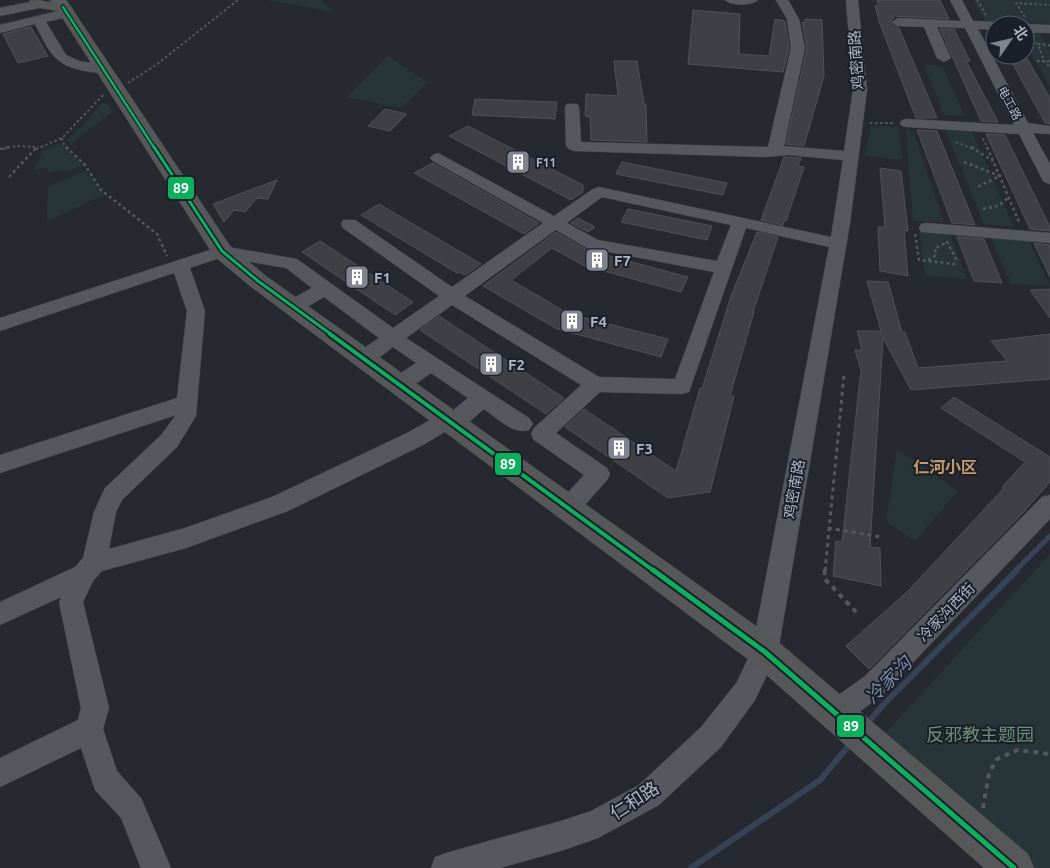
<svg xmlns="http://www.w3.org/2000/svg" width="1050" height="868" font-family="Ubuntu,'Noto Sans SC',sans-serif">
<rect width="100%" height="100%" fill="#272930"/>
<!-- green -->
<g fill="#283538">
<polygon points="267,0 321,0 334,12"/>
<polygon points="973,0 1050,0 1050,24 985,21"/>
<polygon points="1025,31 1038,31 1050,50 1050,87 1025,43"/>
<polygon points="388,56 427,82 401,108 347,97"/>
<polygon points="924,65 942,66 965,116 944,115"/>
<polygon points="108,103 112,112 72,143 66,140 83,125 101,104"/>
<polygon points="871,126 898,127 903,160 865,156"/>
<polygon points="906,128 914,133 944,222 913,221"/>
<polygon points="945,129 971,130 1014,227 984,224"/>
<polygon points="60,143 82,165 65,172 62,169 48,173 47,168 34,170 42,151"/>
<polygon points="85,171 104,195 47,221 48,187"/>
<polygon points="919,232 950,234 967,279 925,276"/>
<polygon points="990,237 1028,239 1050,286 1011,284"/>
<polygon points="897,449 958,491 915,541 886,522"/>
<polygon points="1050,554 1050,868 1032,868 881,739 888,730"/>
</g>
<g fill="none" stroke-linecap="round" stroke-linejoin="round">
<!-- stream-far1 -->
<polyline stroke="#384257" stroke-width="5" points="1015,571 1050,536"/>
<!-- stream -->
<g stroke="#384257" stroke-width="6">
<polyline points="866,725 883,705 1017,570"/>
<polyline points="691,868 820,780 851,743"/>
</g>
</g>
<!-- building -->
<g fill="#3e4045" stroke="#4e5158">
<polygon points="877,0 940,0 949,19 893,16 894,18 890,21 899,28 937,118 916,118 880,24 875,6 878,6"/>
<polygon points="693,10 740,14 739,54 769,56 775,19 785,21 789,48 783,72 688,64"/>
<polygon points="805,19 822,20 824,76 804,146 786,144 807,48 802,22 805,23"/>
<polygon points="31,27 48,56 18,63 3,34"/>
<polygon points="940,29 954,29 970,61 966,61 998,122 981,121"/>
<polygon points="1008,55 1025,55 1050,98 1050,124 1045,123"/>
<polygon points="614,61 637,61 644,104 646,104 647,142 591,140 590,117 585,116 586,94 618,96"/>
<polygon points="475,99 557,102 555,119 472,115"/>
<polygon points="385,109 407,114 390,131 368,126"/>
<polygon points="468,126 583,185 583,192 571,200 449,136"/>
<polygon points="917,130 937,131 975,225 952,223"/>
<polygon points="986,134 1005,135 1050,227 1050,231 1030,229"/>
<polygon points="784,157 801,158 798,166 804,167 786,221 784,221 783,225 761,220"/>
<polygon points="622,162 727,183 723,195 616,174"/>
<polygon points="433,163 539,223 524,234 414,173"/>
<polygon points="880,168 901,171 908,231 904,230 908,276 880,271 878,227 885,227"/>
<polygon points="277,180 268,199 257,198 245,212 234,210 224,222 213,204"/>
<polygon points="379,204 481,264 465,275 459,272 457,273 361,215"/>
<polygon points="628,209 712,226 707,240 621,222"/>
<polygon points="578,218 595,227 588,232 571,223"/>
<polygon points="556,232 587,250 688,277 681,292 585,266 552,248 511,280 569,314 668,339 661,357 557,329 483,286"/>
<polygon points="757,232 778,237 753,312 754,312 730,396 734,396 710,492 668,498 565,427 584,409 676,471 700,388 702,389 731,296"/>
<polygon points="957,237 984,239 1002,283 974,281"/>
<polygon points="320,241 413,302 395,315 302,252"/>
<polygon points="1034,243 1050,245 1050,277"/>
<polygon points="867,281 888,282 902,332 905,332 918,368 1007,361 991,341 1050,334 1050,379 911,390 883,338 870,547 880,548 881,586 833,576 836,541 842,542 861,370 855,350 862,350 857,331 881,331"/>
<polygon points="1050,289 1050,318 1030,290"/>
<polygon points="439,316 564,398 546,414 420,330"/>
<polygon points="954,397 1050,457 1050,482 1022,514 869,669 846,646 907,592 1004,488 1002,487 1025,462 941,408"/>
</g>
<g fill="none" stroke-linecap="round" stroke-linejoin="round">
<!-- minor casing -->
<g stroke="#424449" stroke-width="1">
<g id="minor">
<polygon points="40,0 44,1 46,4 44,7 0,16 0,8"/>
<path d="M725 0H758C752 6 731 6 725 0Z"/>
<path d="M776 0H788L799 19 805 48 784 146 844 151 853 90 846 0H858L867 90 850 223 778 652 755 700 721 747 659 805 598 838 564 850 500 868H431L435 857 446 853 564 820 591 811 639 785 701 727 737 682 752 650 829 247 746 228 689 392 682 394 600 392 556 433 607 468 610 474 607 480 576 515 568 517 560 515 557 508 560 501 584 475 534 440 531 434 534 428 581 385 452 305 406 338 529 418 533 424 529 430C513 435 497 418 484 409 475 416 461 433 448 430L423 445 288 511 186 548 102 571 93 581 83 602 109 708 103 729 117 771 141 798 171 868H141L121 818 95 790 81 748 0 787V758L78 720 81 708 59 602 61 597 0 625V602L75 567 83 558 94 512 105 488 161 435 176 415 0 473V455L177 398 187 311 174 273 0 331V318L222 246 297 259 393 328 439 296 343 228 341 224 343 220H355L452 287 543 223 433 161 430 158 433 155 438 153 554 216 593 189 599 187 831 237 843 160 788 155 766 157 574 151 569 149 566 146 565 107 567 104H577L579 107 581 142 768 147 791 48 787 19ZM602 197 731 225 717 261 598 240 567 223ZM556 230 587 248 714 272 675 379 599 377 465 296ZM223 257 286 268 312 288 286 302 284 306 286 310C300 314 313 303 324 297L379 338 357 353 354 358 357 363C371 367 382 355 393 347L416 363 392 379 389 384 392 389C406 394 419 381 431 373L468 398 450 413 441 414 407 433 272 497 185 528 109 549 116 512 122 500 177 447 196 416 205 311 190 268Z"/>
<polygon points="950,0 962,0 973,21 995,22 1001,25 995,25 995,30 978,29 1028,123 1050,126 1050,134 1033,133 1050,164 1050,184 1044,182 1042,179 1019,134 907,127 902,126 900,123 902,120 907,119 1014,125 965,28 937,27 951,58 944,62 937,58 924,27 898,26 892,22 898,18 961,21"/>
<path d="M67 9 73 13 71 16 46 22 66 55 79 61 109 66 111 69 109 72C101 74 93 72 85 71 53 65 49 51 35 24L0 33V25Z"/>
<polygon points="1025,24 1050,25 1050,33 1025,32 1025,25 1022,25"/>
<polygon points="927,223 1050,233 1050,243 921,232 919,228 921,224"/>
<polygon points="1050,495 1050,519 883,694 846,722 836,726 826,722 822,713 826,704 865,676 1042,497"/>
</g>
</g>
<!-- major casing -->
<g stroke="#44464d" stroke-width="1">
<polygon id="major" points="50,0 66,0 71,7 69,10 57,10"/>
</g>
<!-- highway casing -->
<g stroke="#43454c" stroke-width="1">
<polygon id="highway" points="30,0 69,4 230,246 266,276 777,641 1028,854 1034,868 984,868 753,663 250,286 214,256 58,11 34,7"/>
</g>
<!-- path-far3 -->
<g stroke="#54575d" stroke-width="2" stroke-dasharray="2.5 2.5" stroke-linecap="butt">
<polyline points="977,0 986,15"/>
<polyline points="1025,17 1016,3 1050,5"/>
<polyline points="1031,41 1038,44 1044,61 1050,67"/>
<polyline points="1038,44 1049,45 1050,47"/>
<polyline points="1037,61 1050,61"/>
<polyline points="128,83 156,65 238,0"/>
<polyline points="870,123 894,123"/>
<polyline points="62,138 64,145 68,149"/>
<polyline points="983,138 988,149"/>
<polyline points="956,142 973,149"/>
<polyline points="3,149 16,146 36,147"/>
<polyline points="36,149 62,138 104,94"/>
</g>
<!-- path-far2 -->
<g stroke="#54575d" stroke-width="2.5" stroke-dasharray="3 3" stroke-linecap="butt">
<polyline points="66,147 85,165 101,190 157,234 167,256"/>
<polyline points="971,147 993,161"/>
<polyline points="987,147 1020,224"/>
<polyline points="0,149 9,147"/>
<polyline points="964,162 1000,176 977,187"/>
<polyline points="9,177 37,147"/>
<polyline points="983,209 998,206 1009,197"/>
<polyline points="915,234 919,260 954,264 956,259 946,240"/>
<polyline points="928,260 936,255 935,248 946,243"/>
</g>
<!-- path-far1 -->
<g stroke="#54575d" stroke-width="3" stroke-dasharray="4 4" stroke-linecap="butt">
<polyline points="828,528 881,537"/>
<polyline points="825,571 844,375"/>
</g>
<!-- path -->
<g stroke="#54575d" stroke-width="4" stroke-dasharray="5 5" stroke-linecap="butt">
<polyline points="825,570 824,578 857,613"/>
<polyline points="983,808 989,773 997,759 1017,750 1050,754"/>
</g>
<!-- minor -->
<use href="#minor" fill="#56585f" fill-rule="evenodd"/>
<!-- major -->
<use href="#major" fill="#585b61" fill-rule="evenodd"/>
<!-- highway -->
<use href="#highway" fill="#565759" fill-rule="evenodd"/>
<!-- bus-1-far3 casing -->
<g stroke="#1b1f2a" stroke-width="5">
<polyline id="bus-1-far3" points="63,7 155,149"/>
</g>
<!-- bus-1-far2 casing -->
<g stroke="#1b1f2a" stroke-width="6">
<polyline id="bus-1-far2" points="154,147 222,251 258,281 332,335"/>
</g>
<!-- bus-1-far1 casing -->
<g stroke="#1b1f2a" stroke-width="8">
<polyline id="bus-1-far1" points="330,334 654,571"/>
</g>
<!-- bus-1 casing -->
<g stroke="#1b1f2a" stroke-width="9">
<polyline id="bus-1" points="653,570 765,652 1014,868"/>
</g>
<!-- bus-1-far3 -->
<use href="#bus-1-far3" stroke="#0daf5c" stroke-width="2.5"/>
<!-- bus-1-far2 -->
<use href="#bus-1-far2" stroke="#0daf5c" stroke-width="3"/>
<!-- bus-1-far1 -->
<use href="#bus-1-far1" stroke="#0daf5c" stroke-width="4"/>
<!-- bus-1 -->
<use href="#bus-1" stroke="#0daf5c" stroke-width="5"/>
</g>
<!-- icons -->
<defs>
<g id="building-square" transform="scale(1.25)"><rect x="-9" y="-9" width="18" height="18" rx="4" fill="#80848f" stroke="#1b1f2a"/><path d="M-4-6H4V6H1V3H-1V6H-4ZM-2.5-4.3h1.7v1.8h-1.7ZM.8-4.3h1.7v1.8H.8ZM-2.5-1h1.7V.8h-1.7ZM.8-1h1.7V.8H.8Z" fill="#fff"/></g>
</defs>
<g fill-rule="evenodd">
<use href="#building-square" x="518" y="162"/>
<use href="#building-square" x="597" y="260"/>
<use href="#building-square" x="357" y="277"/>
<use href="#building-square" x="572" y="321"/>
<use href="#building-square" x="491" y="364"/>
<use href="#building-square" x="619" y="448"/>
</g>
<g text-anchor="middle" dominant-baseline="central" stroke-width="4" stroke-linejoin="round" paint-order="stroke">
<!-- far-street labels -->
<g font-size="12" fill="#b0b5c2" stroke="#1b1f2a">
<text transform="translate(1010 103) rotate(62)">电工路</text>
</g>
<!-- far-poi labels -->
<g font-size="12" font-weight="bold" fill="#b0b5c2" stroke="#1b1f2a" text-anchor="start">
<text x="536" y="162">F11</text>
</g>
<!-- street labels -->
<g font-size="15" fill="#b0b5c2" stroke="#1b1f2a">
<text transform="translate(856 60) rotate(-94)">鸡密南路</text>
<text transform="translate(794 489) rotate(-80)">鸡密南路</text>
<text transform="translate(946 612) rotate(-46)">冷家沟西街</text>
</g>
<!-- poi labels -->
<g font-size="15" font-weight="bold" fill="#b0b5c2" stroke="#1b1f2a" text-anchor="start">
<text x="614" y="260">F7</text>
<text x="374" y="277">F1</text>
<text x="590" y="321">F4</text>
<text x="508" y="364">F2</text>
<text x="636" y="448">F3</text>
</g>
<!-- neighbourhood labels -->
<g font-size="16" font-weight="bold" fill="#c49b69" stroke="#1b1f2a">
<text x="945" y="467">仁河小区</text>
</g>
<!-- near-park labels -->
<g font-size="18" fill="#6b8f77" stroke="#1b1f2a">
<text x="980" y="734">反邪教主题园</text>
</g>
<!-- near-street labels -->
<g font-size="18" fill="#b0b5c2" stroke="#1b1f2a">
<text transform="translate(634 800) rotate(-33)">仁和路</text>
</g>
<!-- near-water labels -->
<g font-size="19" font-style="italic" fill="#7c89a6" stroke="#1b1f2a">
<text transform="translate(888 680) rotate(-46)">冷家沟</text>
</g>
</g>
<g stroke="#1b1f2a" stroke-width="2">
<rect x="167" y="176" width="28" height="24" rx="5" fill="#0daf5c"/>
<rect x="494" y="452" width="28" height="24" rx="5" fill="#0daf5c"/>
<rect x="836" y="714" width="29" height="24" rx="5" fill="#0daf5c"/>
</g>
<g font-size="14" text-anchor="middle" font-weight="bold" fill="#fff">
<text x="181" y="193">89</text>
<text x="508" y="469">89</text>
<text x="851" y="731">89</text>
</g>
<!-- north arrow -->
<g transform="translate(1010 40) rotate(56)"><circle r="24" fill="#1b1f2a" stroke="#575b67"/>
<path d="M0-4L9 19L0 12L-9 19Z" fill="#80848f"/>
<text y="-8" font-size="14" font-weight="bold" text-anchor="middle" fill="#b0b5c2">北</text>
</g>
</svg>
